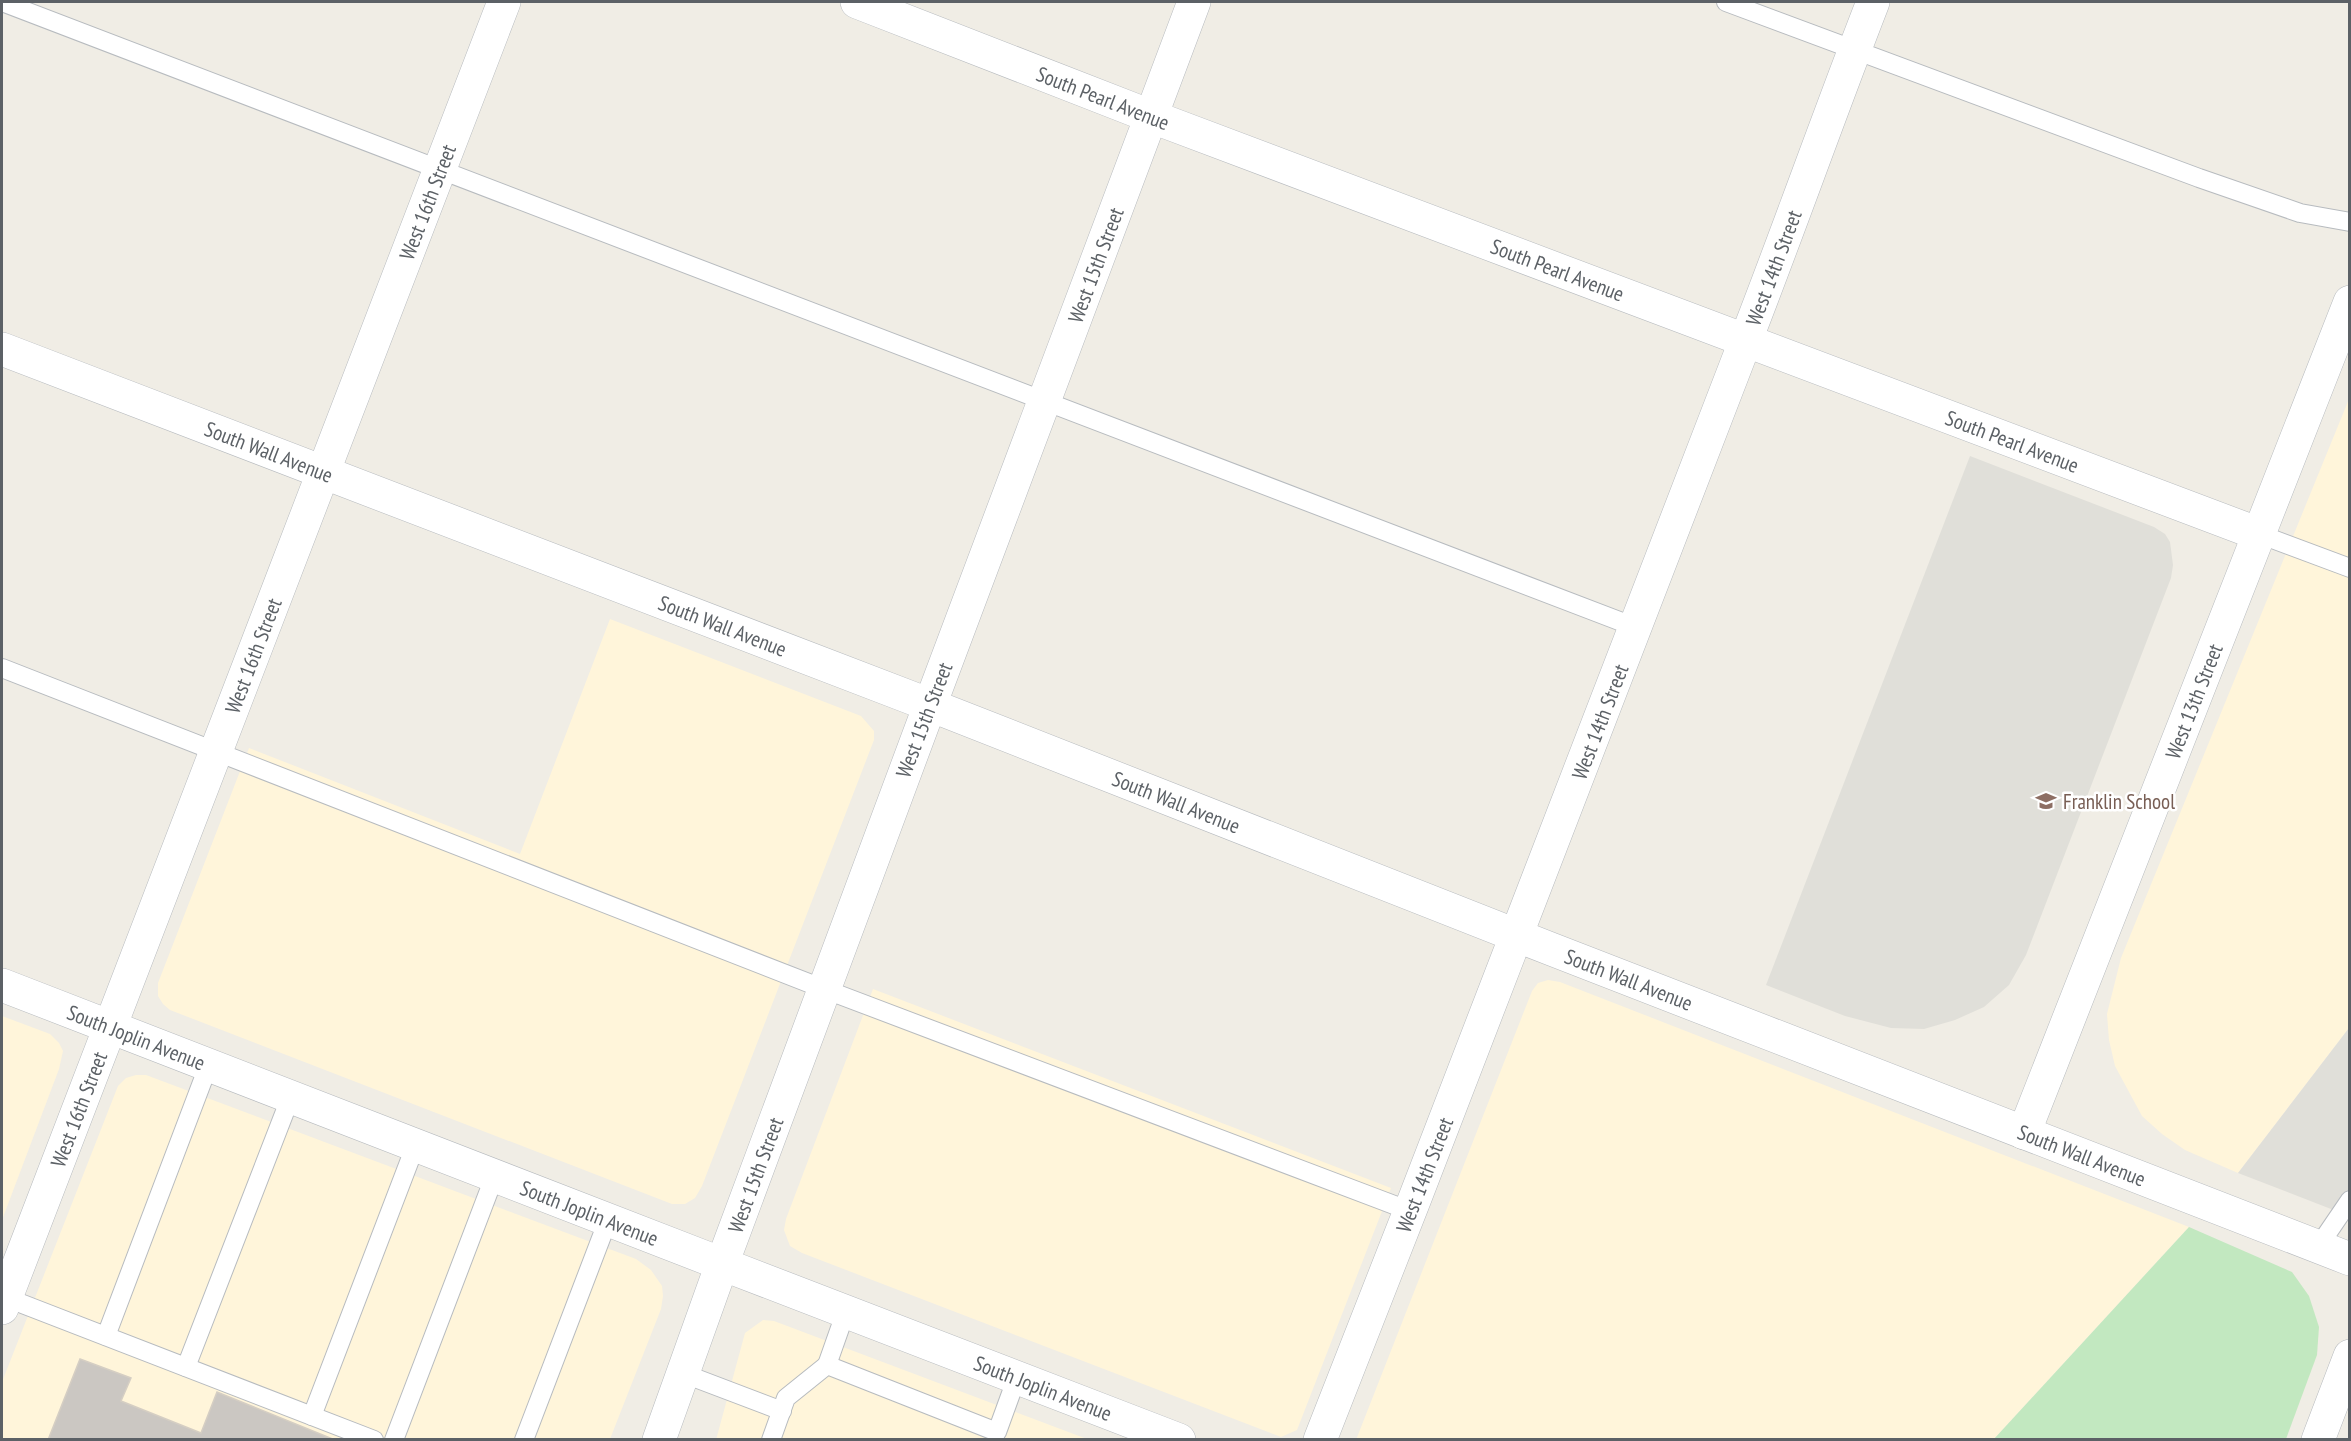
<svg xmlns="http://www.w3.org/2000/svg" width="2351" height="1441" font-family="'PT Sans Narrow',sans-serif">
<rect width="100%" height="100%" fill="#f0ede5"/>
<!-- commercial -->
<g fill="#fff5da">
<polygon points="2349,399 2349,1028 2238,1173 2185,1150 2162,1134 2142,1116 2115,1066 2109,1040 2107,1014 2121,958"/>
<polygon points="610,619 861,716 874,731 874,740 702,1186 695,1198 685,1204 672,1204 170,1010 163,1004 158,996 158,983 249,748 520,854"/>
<polygon points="1548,980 1560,982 2189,1227 1994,1439 1356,1440 1532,991 1538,983"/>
<polygon points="873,989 1391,1188 1297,1430 1281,1437 802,1253 790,1246 784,1230 786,1219"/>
<polygon points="2,1016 50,1034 59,1043 63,1051 59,1069 2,1220"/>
<polygon points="136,1075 146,1075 636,1259 651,1270 662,1286 663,1296 661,1309 610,1439 2,1439 2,1382 118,1086 126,1078"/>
<polygon points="763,1320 774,1321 1087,1439 716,1440 745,1333"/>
</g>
<!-- industrial -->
<g fill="#e0dfd9">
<polygon points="1970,456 2154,527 2165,534 2170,542 2173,565 2171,578 2026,955 2009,985 1984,1007 1955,1020 1924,1029 1891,1028 1845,1016 1766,985"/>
<polygon points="2349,1028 2349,1216 2238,1173"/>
</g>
<!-- green -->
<polygon fill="#c2e8c0" points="2189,1227 2292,1272 2309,1296 2319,1327 2317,1355 2286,1439 1994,1439"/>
<!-- building -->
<polygon fill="#cbc7c2" stroke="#d5cec3" stroke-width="1.5" points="80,1359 131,1378 121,1401 201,1433 217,1392 335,1440 48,1440"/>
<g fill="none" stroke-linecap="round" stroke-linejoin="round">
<!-- service casing -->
<g stroke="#b7bbbf" stroke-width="20">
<g id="service">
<polyline points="2,2 1635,627"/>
<polyline points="1726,2 2199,178 2300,213 2350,222"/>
<polyline points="2259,534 2350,568"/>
<polyline points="2,668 824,989 1410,1211"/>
<polyline points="2318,1247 2350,1200"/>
<polyline points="2,1296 374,1440"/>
<polyline points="106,1336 209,1064"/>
<polyline points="827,1365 846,1311"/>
<polyline points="186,1367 291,1096"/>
<polyline points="682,1373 782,1411"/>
<polyline points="312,1416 416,1144"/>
<polyline points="394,1440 495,1175"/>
<polyline points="524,1440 608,1220"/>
<polyline points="771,1440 786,1398 827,1365 997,1432 1017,1377"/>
</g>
</g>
<!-- minor casing -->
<g stroke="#b7bbbf" stroke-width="34">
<g id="minor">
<path id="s1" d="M857 2 1150 116 2259 534"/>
<path id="s2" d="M2 349 930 705 1194 2"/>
<path id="s3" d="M2 985 722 1264"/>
<path id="s4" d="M2 1308 504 2"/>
<path id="s5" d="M1320 1440C1464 1075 1605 709 1745 342 1789 229 1829 115 1873 2"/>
<polyline points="2318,1440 2350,1356"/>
</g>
</g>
<!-- tertiary casing -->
<g stroke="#b7bbbf" stroke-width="34">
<g id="tertiary">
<path id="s6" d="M2024 1133 2350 302"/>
<path id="s7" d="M722 1264 1179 1440"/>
<path id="s8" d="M659 1440 722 1264 930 705 1551 949 2350 1259"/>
</g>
</g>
<!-- service -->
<use href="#service" stroke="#fff" stroke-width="18"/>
<!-- minor -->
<use href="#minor" stroke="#fff" stroke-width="33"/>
<!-- tertiary -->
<use href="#tertiary" stroke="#fff" stroke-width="33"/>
</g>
<!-- icons -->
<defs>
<g id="school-bare" transform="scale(1.62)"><path d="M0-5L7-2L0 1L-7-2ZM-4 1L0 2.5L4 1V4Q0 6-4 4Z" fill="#8d6e63" stroke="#fff" stroke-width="2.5" paint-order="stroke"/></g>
</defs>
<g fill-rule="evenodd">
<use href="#school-bare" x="2046" y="801"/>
</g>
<g text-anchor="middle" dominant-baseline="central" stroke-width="5" stroke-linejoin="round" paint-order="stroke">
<!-- street labels -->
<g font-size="21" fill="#5c6166" stroke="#fff">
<text stroke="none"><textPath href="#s1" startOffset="264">South Pearl Avenue</textPath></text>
<text stroke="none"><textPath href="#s4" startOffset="1185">West 16th Street</textPath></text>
<text stroke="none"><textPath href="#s2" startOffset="1464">West 15th Street</textPath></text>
<text stroke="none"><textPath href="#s5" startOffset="1257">West 14th Street</textPath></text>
<text stroke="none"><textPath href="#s1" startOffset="750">South Pearl Avenue</textPath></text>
<text stroke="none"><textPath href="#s1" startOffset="1236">South Pearl Avenue</textPath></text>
<text stroke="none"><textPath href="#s2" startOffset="286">South Wall Avenue</textPath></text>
<text stroke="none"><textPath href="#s2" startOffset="772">South Wall Avenue</textPath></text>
<text stroke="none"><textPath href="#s4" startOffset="699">West 16th Street</textPath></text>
<text stroke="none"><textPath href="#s6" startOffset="464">West 13th Street</textPath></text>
<text transform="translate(924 720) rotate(-69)">West 15th Street</text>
<text stroke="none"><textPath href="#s5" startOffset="771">West 14th Street</textPath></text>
<text stroke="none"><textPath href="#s8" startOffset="1048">South Wall Avenue</textPath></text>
<text stroke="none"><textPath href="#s8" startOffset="1534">South Wall Avenue</textPath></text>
<text stroke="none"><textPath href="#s3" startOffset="144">South Joplin Avenue</textPath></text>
<text stroke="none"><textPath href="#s4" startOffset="213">West 16th Street</textPath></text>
<text stroke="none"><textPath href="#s8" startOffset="2020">South Wall Avenue</textPath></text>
<text stroke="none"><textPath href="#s8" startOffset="282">West 15th Street</textPath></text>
<text stroke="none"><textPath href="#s5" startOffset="285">West 14th Street</textPath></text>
<text stroke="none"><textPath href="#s3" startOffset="630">South Joplin Avenue</textPath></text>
<text stroke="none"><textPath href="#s7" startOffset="344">South Joplin Avenue</textPath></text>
</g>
<!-- education labels -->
<g font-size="21" fill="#785e54" stroke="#fff" text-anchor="start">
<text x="2063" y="801">Franklin School</text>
</g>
</g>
<!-- border -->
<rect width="2351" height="1441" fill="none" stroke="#5c6166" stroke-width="6"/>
</svg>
